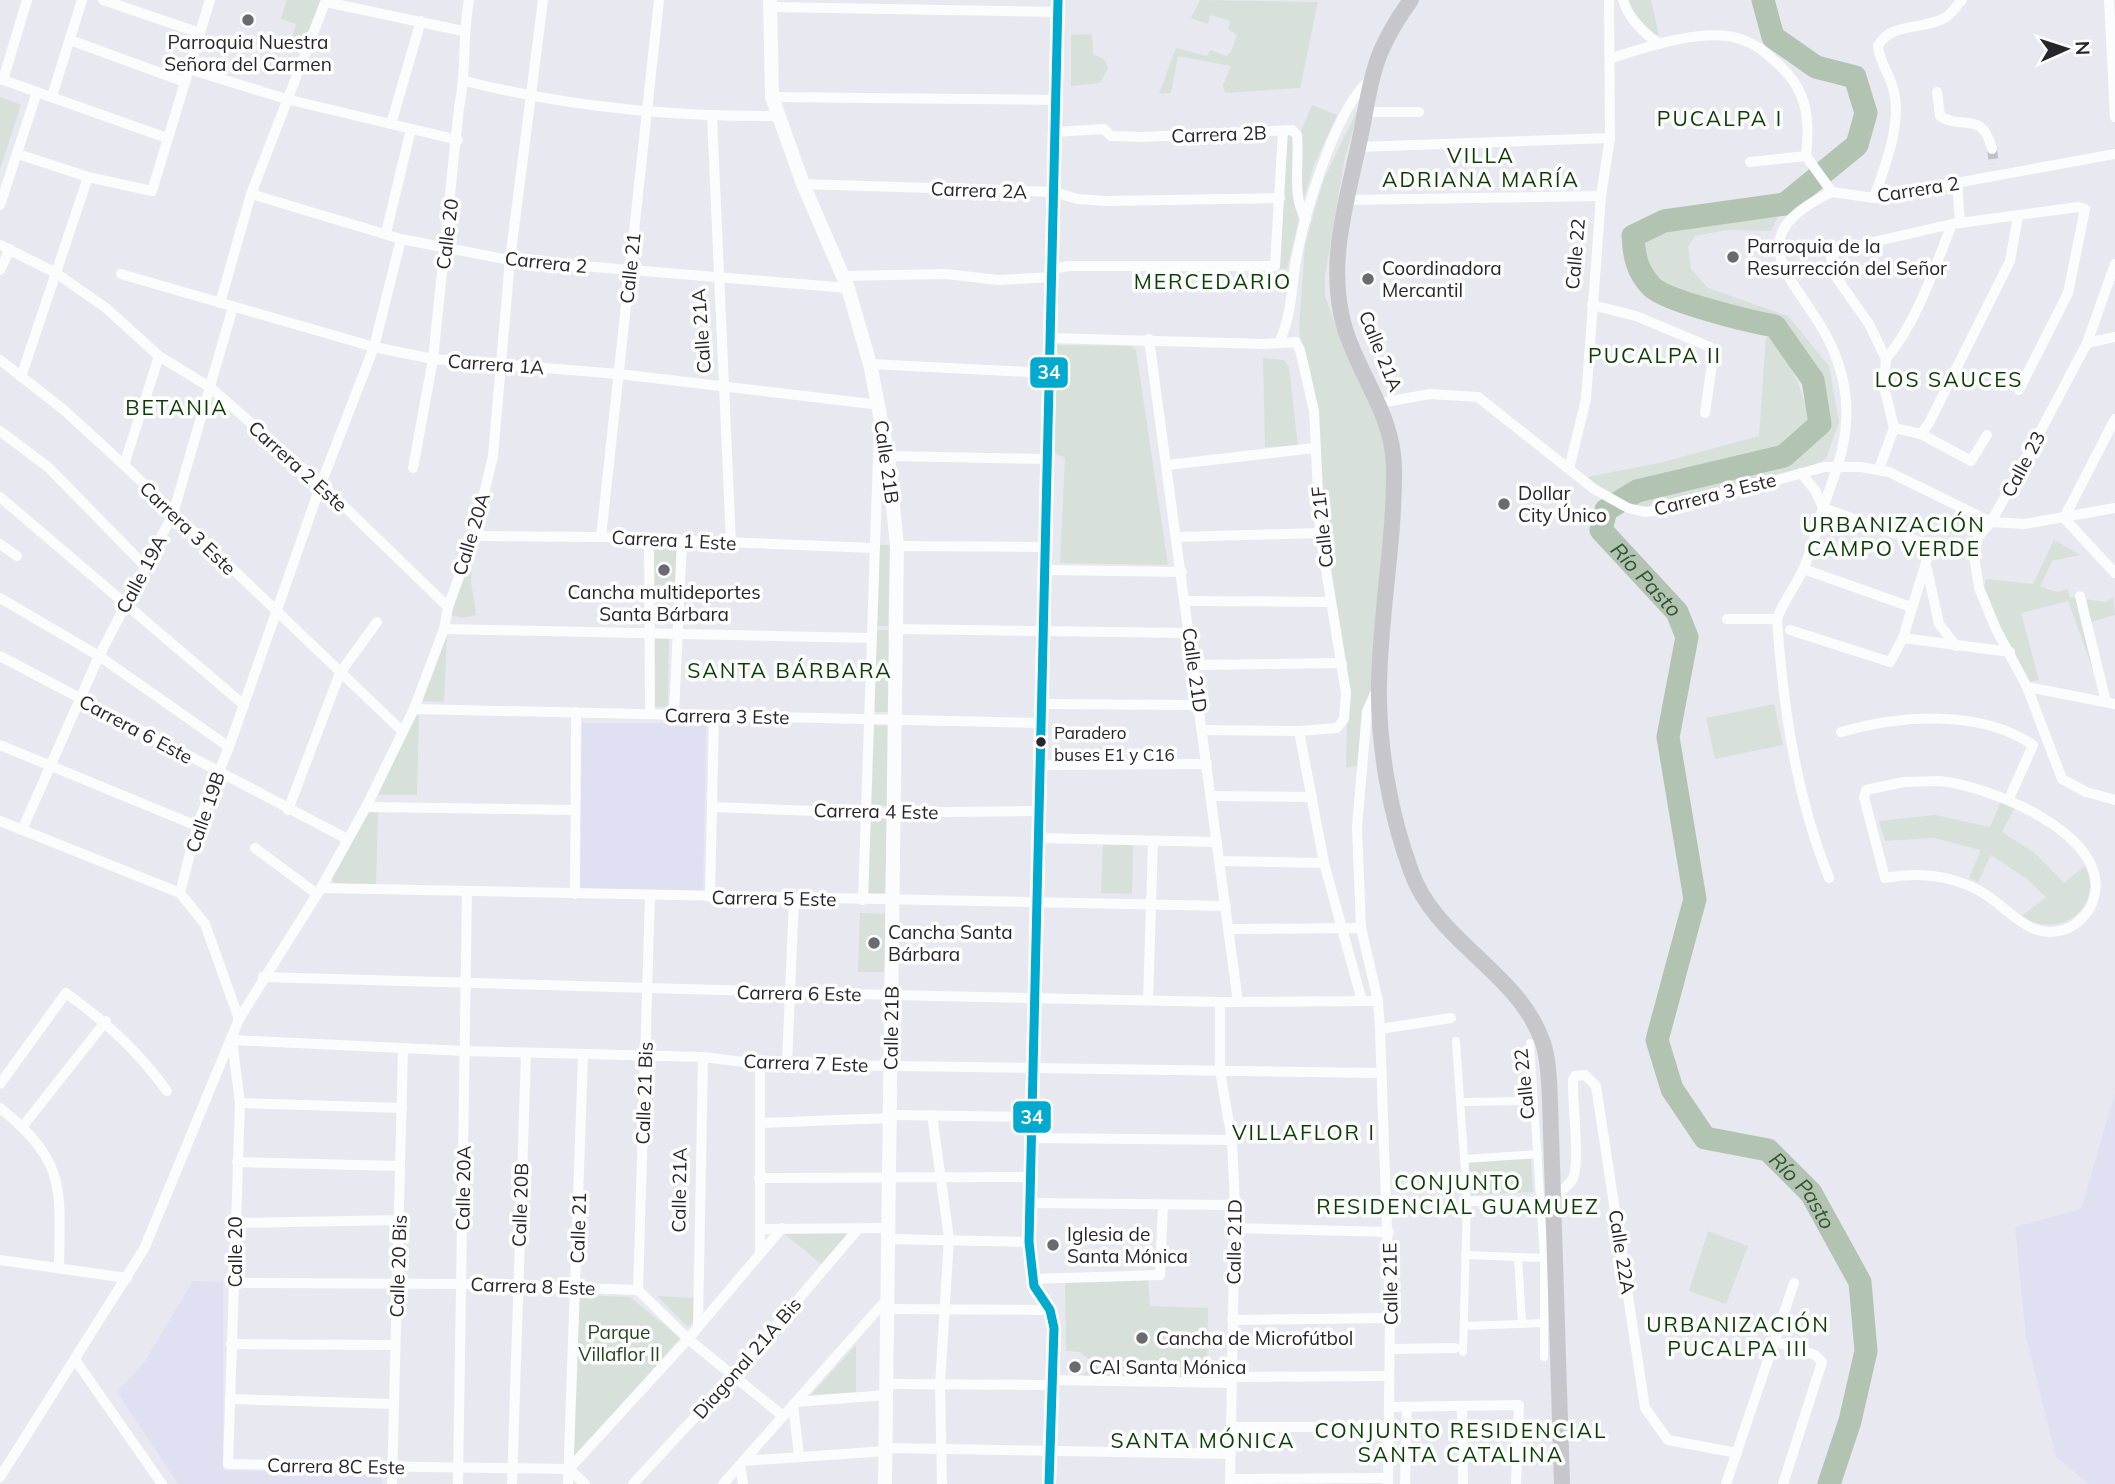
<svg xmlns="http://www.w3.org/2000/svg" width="2115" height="1484" font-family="Mulish,sans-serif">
<rect width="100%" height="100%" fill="#e7e8f0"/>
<!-- built -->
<g fill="#dfe0f1">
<polygon points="582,723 706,723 703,891 579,890"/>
<polygon points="2115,1094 2115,1484 2089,1484 2056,1457 2026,1337 2015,1227 2081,1209"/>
<polygon points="193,1281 223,1282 223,1470 382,1476 382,1484 178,1484 117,1392 144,1363"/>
</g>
<!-- green -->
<g fill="#d7e1da">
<polygon points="287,0 321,0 302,47 290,44 296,24 281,19"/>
<polygon points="1200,0 1318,2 1300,88 1225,93 1223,85 1231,66 1178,56 1171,93 1159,94 1176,48 1207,56 1210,50 1226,56 1231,52 1237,35 1228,29 1230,21 1210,15 1208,24 1191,18"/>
<polygon points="1624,0 1651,0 1659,35 1649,35"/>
<polygon points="1092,34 1093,54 1104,59 1108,68 1100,83 1071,86 1071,35"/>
<polygon points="0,97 21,105 0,169"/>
<polygon points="1362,100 1345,157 1325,276 1325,296 1346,354 1381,422 1389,464 1379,645 1360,765 1346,768 1348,681 1329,572 1299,327 1305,246 1314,212 1324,179"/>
<polygon points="1312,105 1337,115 1314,165 1302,205 1301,131"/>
<polygon points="1290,133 1295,141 1298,223 1287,269 1280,269 1286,138"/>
<polygon points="1779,214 1771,231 1727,230 1695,236 1688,247 1691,269 1708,288 1788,316 1829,366 1839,422 1826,459 1804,469 1664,508 1633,505 1636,496 1784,463 1825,428 1817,377 1778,324 1729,314 1655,286 1641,254 1642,238 1663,223"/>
<polygon points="1766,337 1775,337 1797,380 1813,426 1777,456 1624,491 1615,496 1600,490 1587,477 1659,463 1759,436"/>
<polygon points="1055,345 1132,346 1136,350 1168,565 1060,563 1065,458 1052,452"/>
<polygon points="1263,358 1284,360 1289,367 1298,446 1265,447"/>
<path d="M2054 540 2080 555 2052 561 2040 587 2058 592 2068 589 2069 597 2106 602 2113 597 2115 615 2088 623 2100 689 2068 601 2021 613 2039 680 2028 682C2014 657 1977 607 1986 579L2033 584Z"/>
<polygon points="652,541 677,541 676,600 651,600"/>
<polygon points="877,545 890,545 888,626 875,626"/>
<polygon points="472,552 471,581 476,615 462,618 451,615"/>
<polygon points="873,630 888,630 895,712 871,712"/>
<polygon points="447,634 444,702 421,701"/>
<polygon points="653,634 669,635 668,707 652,707"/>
<polygon points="1774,704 1783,745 1715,759 1706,718"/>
<polygon points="419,715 417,795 378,795 415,716"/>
<polygon points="871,725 895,726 888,806 869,805"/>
<path d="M2002 799 2016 805 2002 832 2035 853 2064 883 2085 866C2106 908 2057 941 2022 916L2046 897 2027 879 1991 855 1978 882 1969 878 1981 850 1934 838 1885 841 1879 821 1935 815 1990 827Z"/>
<polygon points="378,810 376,887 335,887 331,875 367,811"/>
<polygon points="887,815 885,893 867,893 870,816"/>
<polygon points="1103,840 1133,841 1132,894 1101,893"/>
<polygon points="860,913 891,914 889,972 858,972"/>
<polygon points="1531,1159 1533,1192 1470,1195 1469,1161"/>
<polygon points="1708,1231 1748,1246 1726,1304 1689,1291"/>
<polygon points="782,1232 850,1232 821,1264"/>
<polygon points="1065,1279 1148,1279 1150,1306 1208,1308 1207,1381 1081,1377 1094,1363 1080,1352 1066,1351"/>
<polygon points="580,1295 630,1297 680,1338 572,1462"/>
<polygon points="657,1296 696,1298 694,1321 688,1327"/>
<polygon points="856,1345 856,1392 811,1395"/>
</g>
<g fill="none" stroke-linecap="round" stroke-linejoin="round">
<!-- river -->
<path stroke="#b2c3b2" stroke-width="23" id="s1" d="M1763 0 1773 37 1816 67 1855 77 1866 113 1857 145 1785 204 1664 221 1633 236C1634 256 1637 271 1651 286 1664 301 1752 322 1775 326L1813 380 1820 424 1784 456 1637 491 1606 510 1601 530 1677 612 1687 637 1668 737 1695 899 1657 1040 1672 1089 1705 1138 1768 1150 1811 1193 1860 1282 1866 1351 1850 1421 1829 1484"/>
<!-- minor-tunnel -->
<polyline stroke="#c0c1c9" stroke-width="10" stroke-dasharray="10 5" stroke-linecap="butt" points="1992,149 1994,164"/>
<!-- pedestrian -->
<g stroke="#fbfcfd" stroke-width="8">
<polyline points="1456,1041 1467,1201 1463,1352"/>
<polyline points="1530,1043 1544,1258 1544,1357"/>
<polyline points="1461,1102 1534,1101"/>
<polyline points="1465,1159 1538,1154"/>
<polyline points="1465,1255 1544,1258"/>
<polyline points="1518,1257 1522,1324"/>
<polyline points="1464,1326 1544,1323"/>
</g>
<!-- minor -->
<g stroke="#fbfcfd" stroke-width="10">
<polyline points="103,0 200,33"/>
<path d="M1623 0C1629 19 1643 32 1659 44"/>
<polyline points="2109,0 2115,117"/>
<polyline points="326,2 463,31"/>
<polyline points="771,7 1058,12"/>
<polyline points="70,40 185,82"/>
<path d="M1612 58C1646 47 1708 26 1743 40 1758 45 1767 54 1778 64 1808 90 1810 120 1806 156L1832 192 1874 198 2115 154"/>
<polyline points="189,69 286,99 458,140"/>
<polyline points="0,79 167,138"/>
<polyline points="3,80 27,0"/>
<path d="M465 81C568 107 671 117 777 116"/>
<path d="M1937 92 1940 116C1962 131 1982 109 1992 149"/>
<polyline points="52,96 82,0"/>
<polyline points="772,97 1056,100"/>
<polyline points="1366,112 1419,112"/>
<polyline points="712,116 731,543"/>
<polyline points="391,124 421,21"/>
<path d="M1055 132 1104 129 1111 136 1142 137 1292 130 1297 135C1300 160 1291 197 1306 219"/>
<polyline points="1358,147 1610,138"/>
<polyline points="18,154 88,177 152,191 210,0"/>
<polyline points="1750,162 1806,156"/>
<polyline points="1957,183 1960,223"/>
<polyline points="803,184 1054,192 1078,199 1106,201 1280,198"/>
<polyline points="251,194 401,239 510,260 848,288"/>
<path d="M1874 198C1885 166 1903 121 1893 88 1889 73 1879 61 1878 46 1891 21 1925 31 1946 17 1952 13 1957 5 1962 0"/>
<polyline points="1346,200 1601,196"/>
<polyline points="0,205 37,92"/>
<polyline points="386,233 411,129"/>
<polyline points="0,245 56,273 106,308 159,356 211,388 321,484 448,607"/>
<polyline points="2115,264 2087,343 2014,481 1991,522 1978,537 1974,556 1979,588 1996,629 2027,687 2062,779 2086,792 2115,800"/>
<polyline points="1052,269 1069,266 1275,266 1283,131"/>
<polyline points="0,270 10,249"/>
<polyline points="121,274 374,347 433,359 619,374 880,405 880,407"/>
<polyline points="843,276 946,274 998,280 1052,277"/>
<polyline points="220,303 251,194 326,0"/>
<polyline points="1592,305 1636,316 1710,347 1713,357 1705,413"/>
<polyline points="1050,338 1264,344 1296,342 1300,350 1314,411 1320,533 1346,693 1344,719 1337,728 1299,731 1203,730"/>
<polyline points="1149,339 1238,1002"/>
<path d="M1279 343C1292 314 1291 290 1296 260 1304 215 1336 105 1372 78"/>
<polyline points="2087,343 2115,337"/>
<path d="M1886 359C1917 322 1934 269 1952 224"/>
<polyline points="0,360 64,410 124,465 402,731"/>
<polyline points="870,364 1049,373"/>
<polyline points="21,377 88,177"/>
<polyline points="1380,403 1430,394 1478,397 1594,489 1628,508 1645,512 1672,509 1824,467 1860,467 1889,472 1991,522 2024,524 2115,508"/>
<polyline points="2115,419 2064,518 2115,573"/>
<polyline points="1894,428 1921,434 1929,423 2010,261 2018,216"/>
<polyline points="0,431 48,467 145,566"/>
<polyline points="1921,434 1971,461 1987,435"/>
<polyline points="888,456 1047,459"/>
<polyline points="124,465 159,356"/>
<polyline points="1168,465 1314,448"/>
<path d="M413 468 433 359 459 107C467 72 462 36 469 0"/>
<polyline points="1569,469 1586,399 1601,196 1610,138 1609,0"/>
<polyline points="1879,469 1894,428 1884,386 1886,359 1869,324 1836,277 1831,257 1838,250 1952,224 2078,207 2085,209 2068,293 2019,390"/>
<polyline points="1801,473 1815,490 1823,508"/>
<polyline points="0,497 244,705"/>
<polyline points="474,536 601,537 873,548"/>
<polyline points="601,537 659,0"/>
<polyline points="1177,537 1320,533"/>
<polyline points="649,539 650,714"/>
<polyline points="0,544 17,556"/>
<polyline points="897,546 1045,547"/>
<polyline points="1927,569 1939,624 1956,646"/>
<polyline points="1045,570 1182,572"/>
<polyline points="1809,571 1911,607"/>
<polyline points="2080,596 2106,702"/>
<polyline points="0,598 99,656 229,747"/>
<polyline points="1186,601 1331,602"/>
<path d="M1727 619H1777C1783 707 1796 796 1829 878"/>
<path d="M1777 619C1783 602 1794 588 1802 572 1811 553 1816 531 1822 511 1832 481 1844 455 1846 423 1848 397 1842 369 1831 345 1803 283 1729 240 1832 192"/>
<polyline points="444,629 871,638"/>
<polyline points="896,629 1190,633"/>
<polyline points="1790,630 1890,662 1903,638 1931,546 1829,510"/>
<polyline points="1903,638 2010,652"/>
<polyline points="0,656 347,839"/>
<polyline points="1194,665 1342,663"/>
<polyline points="2027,687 2115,704"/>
<polyline points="1377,689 1367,711 1357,827 1361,928 1378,1001 1380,1029 1390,1318 1388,1484"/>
<polyline points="1041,704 1199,705"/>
<polyline points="414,709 1041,723"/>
<polyline points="674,714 682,541"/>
<polyline points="1299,731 1324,863 1362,1001"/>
<path d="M1841 732C1900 715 1980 709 2033 745L2009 799"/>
<polyline points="0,745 197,826"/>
<polyline points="1040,765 1207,764"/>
<path d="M1939 781C1987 785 2112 834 2094 898 2090 912 2079 924 2066 929 2028 943 2008 905 1978 890 1949 875 1917 872 1885 878L1864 797 1866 790 1904 782Z"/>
<polyline points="1211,796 1312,797"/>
<polyline points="366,807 575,810"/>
<polyline points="712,807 867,813 1039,811"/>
<polyline points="288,810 340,673 377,622"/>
<polyline points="0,821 180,893 205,924 239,1019"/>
<polyline points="22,830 99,656 173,514 233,307"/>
<polyline points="1038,838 1217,842"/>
<polyline points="255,848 317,894"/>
<polyline points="1220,861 1324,863"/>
<polyline points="321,888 1226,906"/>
<polyline points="180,893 197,826 229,747 321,484 374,347 401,239"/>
<polyline points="575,894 576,712"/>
<polyline points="710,897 714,715"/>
<polyline points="863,900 879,427"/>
<polyline points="1229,929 1361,928"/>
<polyline points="263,977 891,995 1220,1002 1378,1001"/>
<polyline points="1148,1000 1153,841"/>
<polyline points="1220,1002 1220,1071 1232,1140 1235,1205 1230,1484"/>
<polyline points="1380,1029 1451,1018"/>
<polyline points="787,1063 794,898"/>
<polyline points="760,1064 760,1253"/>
<path d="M0 1084 66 993C106 1022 138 1051 167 1091"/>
<polyline points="240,1103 402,1108"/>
<path d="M0 1108C67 1162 60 1188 59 1268"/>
<polyline points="890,1115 1032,1117"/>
<polyline points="932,1115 949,1238 940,1385 942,1484"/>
<polyline points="760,1123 890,1118"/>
<polyline points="23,1126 106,1021"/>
<polyline points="1031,1138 1232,1140"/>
<polyline points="237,1162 400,1166"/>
<polyline points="759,1178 1030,1177"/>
<path d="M1551 1199C1557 1194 1568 1187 1572 1180 1581 1166 1572 1103 1573 1080L1575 1076 1585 1075 1596 1086 1645 1408 1668 1440 1737 1453"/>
<polyline points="1467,1201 1540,1202"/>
<polyline points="1029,1203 1235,1205"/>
<polyline points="235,1223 399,1220"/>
<polyline points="1235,1228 1389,1232"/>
<polyline points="760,1229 889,1228"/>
<polyline points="888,1239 1029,1242"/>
<polyline points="0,1260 127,1278"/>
<polyline points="1032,1279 1160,1275 1163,1205"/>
<polyline points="236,1283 461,1284 638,1290 688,1339 783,1416"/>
<polyline points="638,1290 650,895"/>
<polyline points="888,1309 1050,1310"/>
<polyline points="1232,1320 1390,1318"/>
<polyline points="698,1325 703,1057"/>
<polyline points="1774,1341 1815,1355 1822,1362 1783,1484"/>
<polyline points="231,1344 395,1345"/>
<polyline points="1390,1349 1455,1348"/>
<polyline points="76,1361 162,1484"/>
<polyline points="1230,1377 1389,1376"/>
<polyline points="1052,1380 1230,1383"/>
<polyline points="887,1384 1052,1385"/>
<polyline points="230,1399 394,1404"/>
<polyline points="796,1402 887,1395"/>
<polyline points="793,1405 799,1455"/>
<polyline points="1462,1406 1463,1484"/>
<polyline points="1389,1407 1519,1405 1516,1484"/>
<polyline points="1232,1427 1389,1427"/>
<polyline points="886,1448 1231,1454"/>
<polyline points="743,1461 886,1451"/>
<polyline points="740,1465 743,1484"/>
<polyline points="569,1469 228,1464 240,1103 232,1040 465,1051 703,1057 760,1064 1382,1073"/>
<polyline points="569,1469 688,1339 782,1228"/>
<polyline points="569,1469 585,1484"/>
<polyline points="0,1477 144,1249 239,1019 321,888 366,807 414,709 444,629 448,607 474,536 493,456 510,260 543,0"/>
<polyline points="1230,1479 1388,1478"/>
<polyline points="392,1484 403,1049"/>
<polyline points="458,1484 467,891"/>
<polyline points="512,1484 526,1053"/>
<polyline points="568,1484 583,1055"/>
<polyline points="633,1484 733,1376 858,1229"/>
<polyline points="723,1484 887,1299"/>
<polyline points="1405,1484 1407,1407"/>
<polyline points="1726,1484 1794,1283"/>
</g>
<!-- tertiary -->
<g stroke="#fbfcfd" stroke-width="14">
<polyline points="770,0 772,97 803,184 848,288 870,364 888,456 897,546 885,1484"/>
<polyline points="1049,1484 1054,1328 1050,1310 1034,1286 1029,1242 1058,0"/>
</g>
<!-- secondary -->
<path stroke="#c7c7cb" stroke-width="16" d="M1411 0C1399 16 1389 33 1381 51 1369 80 1366 112 1359 143 1346 204 1326 267 1345 329 1360 377 1393 415 1394 467 1395 540 1380 613 1379 685 1378 746 1390 814 1411 871 1435 941 1520 973 1543 1043 1549 1061 1549 1082 1550 1101L1562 1484"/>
<!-- bus-1 casing -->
<g stroke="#fff" stroke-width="14">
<polyline id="bus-1" points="1049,1484 1054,1328 1050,1310 1034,1286 1029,1242 1058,0"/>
</g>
<!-- bus-1 -->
<use href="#bus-1" stroke="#00a9ce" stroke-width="9"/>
</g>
<!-- markers -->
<g fill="#6a6a71" stroke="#fff" stroke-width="2.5">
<circle cx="248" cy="20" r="7"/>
<circle cx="1733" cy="257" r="7"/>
<circle cx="1368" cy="279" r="7"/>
<circle cx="1504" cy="504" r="7"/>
<circle cx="664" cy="570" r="7"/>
<circle cx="874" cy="943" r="7"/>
<circle cx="1053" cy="1245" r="7"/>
<circle cx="1142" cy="1338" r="7"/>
<circle cx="1075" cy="1367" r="7"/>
</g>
<circle fill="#26262c" stroke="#fff" stroke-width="2.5" cx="1041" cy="742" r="6"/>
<g text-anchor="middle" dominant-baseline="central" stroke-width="7" stroke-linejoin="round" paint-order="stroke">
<!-- bus labels -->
<g font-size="17" fill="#26262c" stroke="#fff" text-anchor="start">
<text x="1054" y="732">Paradero<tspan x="1054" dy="22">buses E1 y C16</tspan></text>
</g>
<!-- poi labels -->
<g font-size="19" fill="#26262c" stroke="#fff" text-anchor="start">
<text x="248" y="42" text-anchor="middle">Parroquia Nuestra<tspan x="248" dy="22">Señora del Carmen</tspan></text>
<text x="1747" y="246">Parroquia de la<tspan x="1747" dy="22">Resurrección del Señor</tspan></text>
<text x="1382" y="268">Coordinadora<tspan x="1382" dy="22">Mercantil</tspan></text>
<text x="1518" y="493">Dollar<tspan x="1518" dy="22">City Único</tspan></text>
<text x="664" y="592" text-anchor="middle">Cancha multideportes<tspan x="664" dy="22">Santa Bárbara</tspan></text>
<text x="888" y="932">Cancha Santa<tspan x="888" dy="22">Bárbara</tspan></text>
<text x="1067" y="1234">Iglesia de<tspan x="1067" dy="22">Santa Mónica</tspan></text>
<text x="1156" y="1338">Cancha de Microfútbol</text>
<text x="1089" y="1367">CAI Santa Mónica</text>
</g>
<!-- street labels -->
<g font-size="19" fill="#26262c" stroke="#fff">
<text transform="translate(1219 134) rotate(-2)">Carrera 2B</text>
<text transform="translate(1918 189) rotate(-9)">Carrera 2</text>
<text transform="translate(979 190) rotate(2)">Carrera 2A</text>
<text transform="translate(447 234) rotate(-83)">Calle 20</text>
<text transform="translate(1575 254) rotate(-85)">Calle 22</text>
<text transform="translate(546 262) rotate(6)">Carrera 2</text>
<text transform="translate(630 268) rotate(-84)">Calle 21</text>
<text transform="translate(701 331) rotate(-94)">Calle 21A</text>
<text transform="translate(1381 351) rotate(68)">Calle 21A</text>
<text transform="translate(496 364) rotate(4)">Carrera 1A</text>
<text transform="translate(887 462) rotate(82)">Calle 21B</text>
<text transform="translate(2023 464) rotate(-62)">Calle 23</text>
<text transform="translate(298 466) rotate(42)">Carrera 2 Este</text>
<text transform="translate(1715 494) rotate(-14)">Carrera 3 Este</text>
<text transform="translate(1322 527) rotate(-96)">Calle 21F</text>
<text transform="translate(188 528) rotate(44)">Carrera 3 Este</text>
<text transform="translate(471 534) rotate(-73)">Calle 20A</text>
<text transform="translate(674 540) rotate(3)">Carrera 1 Este</text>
<text transform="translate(141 574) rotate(-62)">Calle 19A</text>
<text transform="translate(1195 670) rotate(82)">Calle 21D</text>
<text transform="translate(727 716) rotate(1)">Carrera 3 Este</text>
<text transform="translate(136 729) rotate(28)">Carrera 6 Este</text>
<text transform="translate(876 811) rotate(1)">Carrera 4 Este</text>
<text transform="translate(205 812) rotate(-71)">Calle 19B</text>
<text transform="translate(774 898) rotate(1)">Carrera 5 Este</text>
<text transform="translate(799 993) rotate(1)">Carrera 6 Este</text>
<text transform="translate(891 1028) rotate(-89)">Calle 21B</text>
<text transform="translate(806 1063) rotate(2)">Carrera 7 Este</text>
<text transform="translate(1524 1084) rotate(-96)">Calle 22</text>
<text transform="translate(644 1093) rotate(-88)">Calle 21 Bis</text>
<text transform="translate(463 1188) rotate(-89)">Calle 20A</text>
<text transform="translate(679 1190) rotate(-89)">Calle 21A</text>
<text transform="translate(520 1205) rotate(-88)">Calle 20B</text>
<text transform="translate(578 1228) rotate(-88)">Calle 21</text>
<text transform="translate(1234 1242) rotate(-89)">Calle 21D</text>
<text transform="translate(235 1252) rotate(-90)">Calle 20</text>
<text transform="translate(1622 1252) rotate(81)">Calle 22A</text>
<text transform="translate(398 1266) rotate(-88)">Calle 20 Bis</text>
<text transform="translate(1390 1284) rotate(-91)">Calle 21E</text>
<text transform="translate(533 1286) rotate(2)">Carrera 8 Este</text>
<text transform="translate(747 1358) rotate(-49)">Diagonal 21A Bis</text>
<text transform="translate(336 1466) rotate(1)">Carrera 8C Este</text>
</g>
<!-- park labels -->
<g font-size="19" fill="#244820" stroke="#fff">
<text x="619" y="1332">Parque<tspan x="619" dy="22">Villaflor II</tspan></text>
</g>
<!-- neighbourhood labels -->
<g font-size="21" letter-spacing="2" fill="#0a3e05" stroke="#fff">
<text x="1720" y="118">PUCALPA I</text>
<text x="1481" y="155">VILLA<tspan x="1481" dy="24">ADRIANA MARÍA</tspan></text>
<text x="1213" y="281">MERCEDARIO</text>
<text x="1655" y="355">PUCALPA II</text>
<text x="1949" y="379">LOS SAUCES</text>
<text x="177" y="407">BETANIA</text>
<text x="1894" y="524">URBANIZACIÓN<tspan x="1894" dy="24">CAMPO VERDE</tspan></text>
<text x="790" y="670">SANTA BÁRBARA</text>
<text x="1304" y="1132">VILLAFLOR I</text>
<text x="1458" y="1182">CONJUNTO<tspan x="1458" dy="24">RESIDENCIAL GUAMUEZ</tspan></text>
<text x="1738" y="1324">URBANIZACIÓN<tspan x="1738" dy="24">PUCALPA III</tspan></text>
<text x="1461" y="1430">CONJUNTO RESIDENCIAL<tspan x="1461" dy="24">SANTA CATALINA</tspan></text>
<text x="1203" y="1440">SANTA MÓNICA</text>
</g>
<!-- water labels -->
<g font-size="21" font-style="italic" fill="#32552e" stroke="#fff">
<text stroke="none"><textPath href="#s1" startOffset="1071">Río Pasto</textPath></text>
<text stroke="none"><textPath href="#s1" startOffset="1783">Río Pasto</textPath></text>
</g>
</g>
<g stroke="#fff" stroke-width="2.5">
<rect x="1029" y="356" width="40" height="33" rx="7" fill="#00a9ce"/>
<rect x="1012" y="1100" width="40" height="34" rx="7" fill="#00a9ce"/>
</g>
<g font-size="19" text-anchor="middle" font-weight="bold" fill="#fff">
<text x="1049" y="379">34</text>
<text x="1032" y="1124">34</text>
</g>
<!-- north arrow -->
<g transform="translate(2066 49) rotate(87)" stroke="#ffffff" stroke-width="5" paint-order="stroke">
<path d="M0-5L12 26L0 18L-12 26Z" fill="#26262c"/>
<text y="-10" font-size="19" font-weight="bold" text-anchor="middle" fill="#26262c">N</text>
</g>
</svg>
